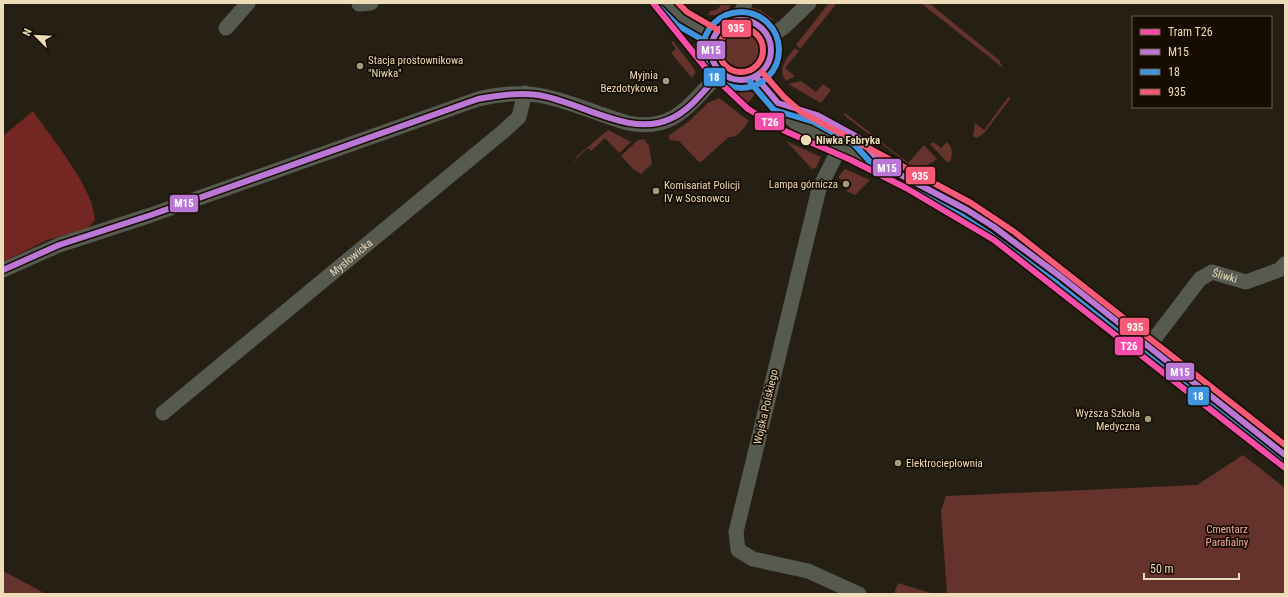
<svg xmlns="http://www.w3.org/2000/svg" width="1288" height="597" font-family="'Roboto Condensed',sans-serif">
<rect width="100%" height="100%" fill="#262014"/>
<!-- green -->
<g fill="#65322c">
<polygon points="829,3 837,3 800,49 796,45"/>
<polygon points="921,3 929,3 999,60 1003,68"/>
<polygon points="721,5 730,5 729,10 716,15 708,15 710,11 718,9"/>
<polygon points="750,7 760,10 774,20 764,21 748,15"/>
<circle cx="741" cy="51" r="21"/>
<polygon points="697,40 705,52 705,67 692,51"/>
<polygon points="673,41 695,70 695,73 692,78 671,53 676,49 671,42"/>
<path d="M795 48 799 51 785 68 795 76 786 81C777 68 787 58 795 48Z"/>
<polygon points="801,81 816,92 823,84 831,90 821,103 788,84"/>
<polygon points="735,86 744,88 755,94 747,104 726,87"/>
<polygon points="1009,96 1010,99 985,132 977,138 973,136 975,123 984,130"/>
<path d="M719 98 749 121C743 128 739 138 729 137L702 161 699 162 679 141 670 140 668 136 687 123 708 103Z"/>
<polygon points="845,113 908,163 924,145 937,159 919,170 909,165 844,115"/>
<polygon points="608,130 631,142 619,153 605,138 591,151 588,148 577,158 573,165 577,156"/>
<polygon points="644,139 649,146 652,164 641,174 634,170 621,156 638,140"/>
<polygon points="786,141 821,157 816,168 812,169"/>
<path d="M933 142 941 148 947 142C953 148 953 155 950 162H947L930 144Z"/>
<polygon points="845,169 870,180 855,195 846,191 851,187 852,183 849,180 839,179 839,176"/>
<polygon points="1243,455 1285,488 1285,594 947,594 941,511 946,496 1197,485"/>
<polygon points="3,571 46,594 3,594"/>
<polygon points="898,583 934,594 894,594"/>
</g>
<!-- forest -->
<path fill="#742623" d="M33 111C52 139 93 187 95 220L88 228 47 240 3 262V136Z"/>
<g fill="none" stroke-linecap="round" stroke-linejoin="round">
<!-- minor -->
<g stroke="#565a50" stroke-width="15">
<polyline points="359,4 371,3"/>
<polyline points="739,20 745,3"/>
<polyline points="226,28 248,3"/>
<polyline points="769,37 784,27 809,3"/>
<polyline points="842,143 819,189 736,532 738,550 753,559 808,571 859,594"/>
<path d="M3 270 59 245 151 215 478 99C542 83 569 106 628 123 675 133 691 102 721 72"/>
<path id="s1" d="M1148 347 1200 279 1212 272 1246 282 1279 270 1285 264"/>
<path id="s2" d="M163 413 505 130 519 117 525 93"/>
</g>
<!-- secondary -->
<g stroke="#585c50" stroke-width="21">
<polyline points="667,3 682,18 714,37"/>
<circle cx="741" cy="50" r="30"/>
<polyline points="756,77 778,103 796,119 967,210 1008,237 1061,277 1285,455"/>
</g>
<!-- bus-1 casing -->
<g stroke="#160c00" stroke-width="9">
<g id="bus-1">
<circle cx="741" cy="50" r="30"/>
<polyline points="756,77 778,103 817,115 859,138 884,166 967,210 994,227 1061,277 1285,455"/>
<path d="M3 270 59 245 151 215 478 99C498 95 518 92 538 95 579 101 630 138 670 119 691 110 706 88 721 72"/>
</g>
</g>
<!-- bus-2 casing -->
<g stroke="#160c00" stroke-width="9">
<g id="bus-2">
<polyline points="661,9 677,25 710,44"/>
<circle cx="741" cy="50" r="38"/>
<polyline points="750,82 774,110 814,122 854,144 880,173 963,217 989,234 1056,283 1280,461"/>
</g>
</g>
<!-- bus-3 casing -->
<g stroke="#160c00" stroke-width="9">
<g id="bus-3">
<polyline points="678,3 687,12 718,30"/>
<circle cx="741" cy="50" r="22"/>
<polyline points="762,72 784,97 801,112 971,203 1013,231 1285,445"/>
</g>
</g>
<!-- bus-1 -->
<use href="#bus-1" stroke="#ba77d6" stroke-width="6"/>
<!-- bus-2 -->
<use href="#bus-2" stroke="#4094de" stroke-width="6"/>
<!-- bus-3 -->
<use href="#bus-3" stroke="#f75a77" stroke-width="6"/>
<!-- tram-1 casing -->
<g stroke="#160c00" stroke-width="9">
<polyline id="tram-1" points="653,3 709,72 748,109 785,131 851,160 906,188 994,240 1285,468"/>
</g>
<!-- tram-1 -->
<use href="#tram-1" stroke="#f54da8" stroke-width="6"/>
</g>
<!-- markers -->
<g fill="#a79a7f" stroke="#160c00" stroke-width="1.5">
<circle cx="360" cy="66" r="4"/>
<circle cx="666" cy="81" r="4"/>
<circle cx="846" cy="184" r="4"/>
<circle cx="656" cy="191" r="4"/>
<circle cx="1148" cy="419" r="4"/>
<circle cx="898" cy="463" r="4"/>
</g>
<circle fill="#ecdcb8" stroke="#160c00" stroke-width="1.5" cx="806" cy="140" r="6"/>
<g text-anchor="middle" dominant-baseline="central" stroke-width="3.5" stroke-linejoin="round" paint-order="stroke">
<!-- poi labels -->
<g font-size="11" fill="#ecdcb8" stroke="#160c00" text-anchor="start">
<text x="368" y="60">Stacja prostownikowa<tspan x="368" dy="13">"Niwka"</tspan></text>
<text x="658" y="75" text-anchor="end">Myjnia<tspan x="658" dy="13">Bezdotykowa</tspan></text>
<text x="838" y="184" text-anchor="end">Lampa górnicza</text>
<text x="664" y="185">Komisariat Policji<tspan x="664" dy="13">IV w Sosnowcu</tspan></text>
<text x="1140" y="413" text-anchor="end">Wyższa Szkoła<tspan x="1140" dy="13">Medyczna</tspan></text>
<text x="906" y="463">Elektrociepłownia</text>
</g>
<!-- stop labels -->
<g font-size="11" font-weight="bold" fill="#ecdcb8" stroke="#160c00" text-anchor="start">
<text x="816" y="140">Niwka Fabryka</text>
</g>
<!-- street labels -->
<g font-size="11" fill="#ecdcb8" stroke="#160c00">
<text stroke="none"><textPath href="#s2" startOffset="244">Mysłowicka</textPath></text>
<text stroke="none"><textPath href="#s1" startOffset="113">Śliwki</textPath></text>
<text transform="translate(766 407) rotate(-77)">Wojska Polskiego</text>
</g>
<!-- park labels -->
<g font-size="11" fill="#f4a8a0" stroke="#160c00">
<text x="1227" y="529">Cmentarz<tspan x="1227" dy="13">Parafialny</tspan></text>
</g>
</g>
<g stroke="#160c00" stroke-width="1.5">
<rect x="721" y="19" width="31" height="19" rx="4" fill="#f75a77"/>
<rect x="696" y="40" width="30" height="20" rx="4" fill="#ba77d6"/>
<rect x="703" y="67" width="23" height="20" rx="4" fill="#4094de"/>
<rect x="754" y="112" width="31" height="19" rx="4" fill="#f54da8"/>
<rect x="872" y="158" width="30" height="19" rx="4" fill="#ba77d6"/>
<rect x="905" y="166" width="31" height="19" rx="4" fill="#f75a77"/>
<rect x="169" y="194" width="30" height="19" rx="4" fill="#ba77d6"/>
<rect x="1119" y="317" width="31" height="19" rx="4" fill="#f75a77"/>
<rect x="1114" y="336" width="30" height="20" rx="4" fill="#f54da8"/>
<rect x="1165" y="362" width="30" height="19" rx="4" fill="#ba77d6"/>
<rect x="1187" y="386" width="23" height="20" rx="4" fill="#4094de"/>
</g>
<g font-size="11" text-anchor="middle" font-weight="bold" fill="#fff">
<text x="736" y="32">935</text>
<text x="711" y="54">M15</text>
<text x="714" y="81">18</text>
<text x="770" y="126">T26</text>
<text x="887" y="172">M15</text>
<text x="920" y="180">935</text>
<text x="184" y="207">M15</text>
<text x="1135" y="331">935</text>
<text x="1129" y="350">T26</text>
<text x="1180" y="376">M15</text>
<text x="1198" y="400">18</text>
</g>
<!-- border -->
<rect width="1288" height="597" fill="none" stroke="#ecdcb8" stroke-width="8"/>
<!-- legend -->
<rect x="1132" y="16" width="140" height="92" fill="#160c00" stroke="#6c5f4a"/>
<rect x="1140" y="29" width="20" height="6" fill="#f54da8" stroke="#6c5f4a"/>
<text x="1168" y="36" font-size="12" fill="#ecdcb8">Tram T26</text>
<rect x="1140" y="49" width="20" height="6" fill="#ba77d6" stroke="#6c5f4a"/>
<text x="1168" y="56" font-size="12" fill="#ecdcb8">M15</text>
<rect x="1140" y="69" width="20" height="6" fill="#4094de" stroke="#6c5f4a"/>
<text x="1168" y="76" font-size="12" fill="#ecdcb8">18</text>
<rect x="1140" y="89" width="20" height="6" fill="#f75a77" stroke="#6c5f4a"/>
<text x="1168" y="96" font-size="12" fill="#ecdcb8">935</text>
<!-- north arrow -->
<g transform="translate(36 36) rotate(294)" stroke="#160c00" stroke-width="3" paint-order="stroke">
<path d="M0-3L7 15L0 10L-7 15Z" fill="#ecdcb8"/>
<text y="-6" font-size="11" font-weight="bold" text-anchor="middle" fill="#ecdcb8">N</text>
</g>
<!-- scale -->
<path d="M1144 573v6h95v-6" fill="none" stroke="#ecdcb8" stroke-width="2"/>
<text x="1150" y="573" font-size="12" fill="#ecdcb8" stroke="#160c00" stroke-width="3" paint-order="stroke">50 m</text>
</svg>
